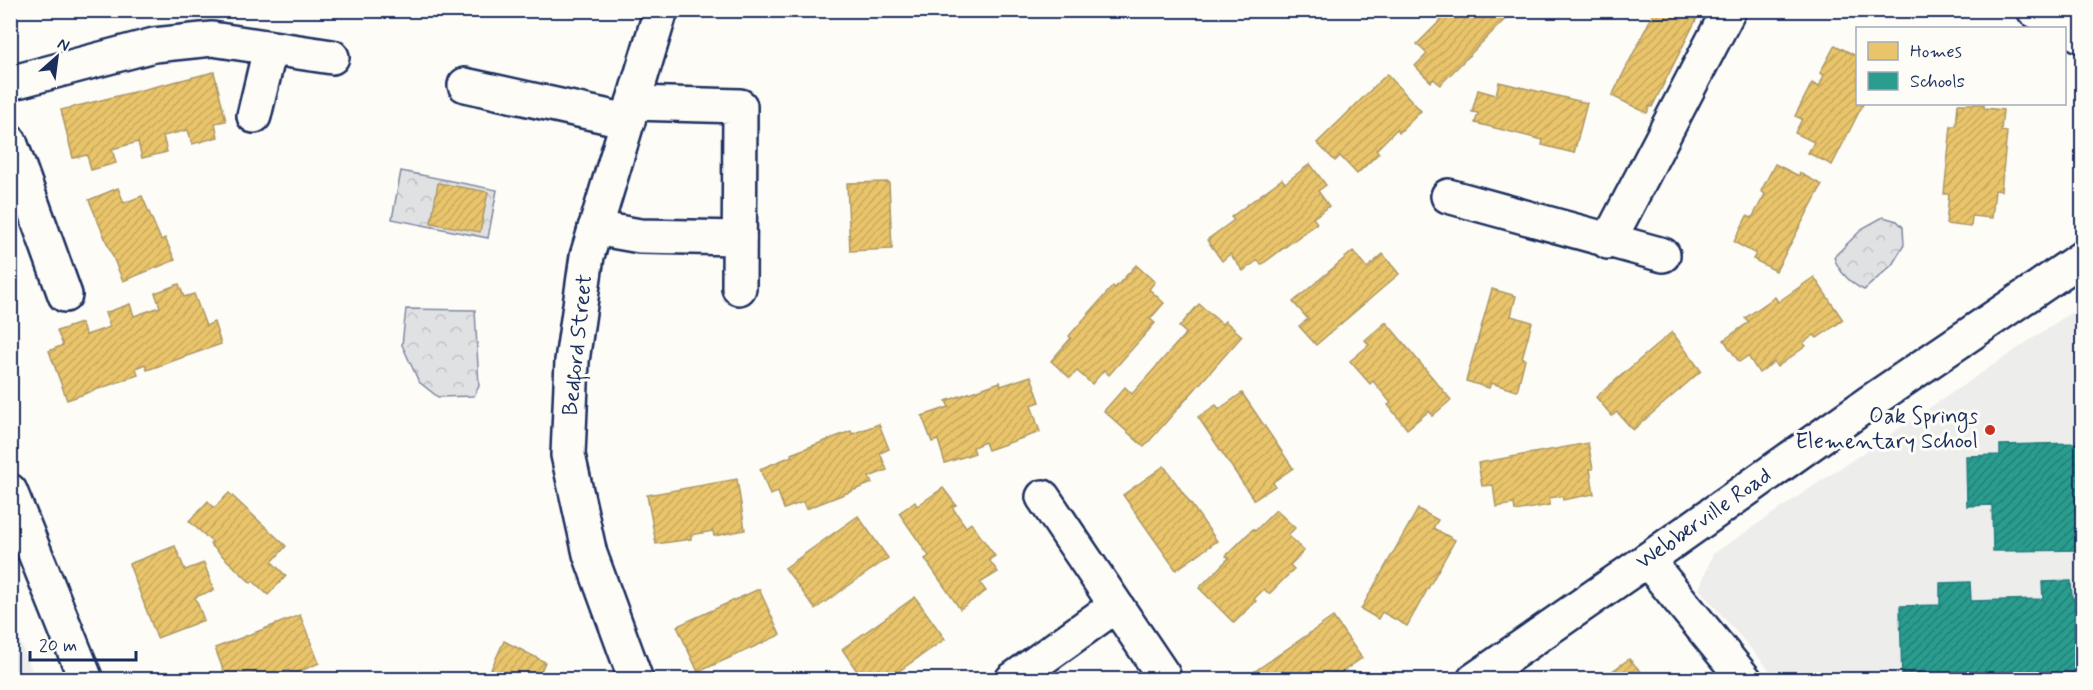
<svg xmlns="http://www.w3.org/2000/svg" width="2093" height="690" font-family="Mynerve,sans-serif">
<defs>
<pattern id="park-crowns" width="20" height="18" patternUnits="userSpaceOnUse" patternTransform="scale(1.5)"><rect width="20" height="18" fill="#e0e1e3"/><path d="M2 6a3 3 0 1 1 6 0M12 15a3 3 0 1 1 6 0" fill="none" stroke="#c0c1c5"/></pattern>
<pattern id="homes-hatch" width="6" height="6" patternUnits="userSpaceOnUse" patternTransform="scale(1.5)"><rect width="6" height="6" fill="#e9c46a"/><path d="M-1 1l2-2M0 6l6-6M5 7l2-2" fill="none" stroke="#c7a95e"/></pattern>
<pattern id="schools-hatch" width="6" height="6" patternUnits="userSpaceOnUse" patternTransform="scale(1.5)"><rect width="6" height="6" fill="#2a9d8f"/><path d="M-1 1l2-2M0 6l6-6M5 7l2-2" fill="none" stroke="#238078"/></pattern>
</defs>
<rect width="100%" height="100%" fill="#fdfcf7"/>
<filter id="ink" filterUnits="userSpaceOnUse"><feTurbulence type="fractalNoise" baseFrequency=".0167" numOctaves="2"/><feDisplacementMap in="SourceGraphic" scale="12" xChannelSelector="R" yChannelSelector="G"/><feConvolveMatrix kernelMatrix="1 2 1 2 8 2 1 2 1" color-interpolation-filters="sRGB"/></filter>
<g filter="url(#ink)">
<!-- built -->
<g fill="#edeeec">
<polygon points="2082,305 2082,679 1777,679 1699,589 1713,554"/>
<polygon points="11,617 35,679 11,679"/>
</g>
<!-- park -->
<g fill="url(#park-crowns)" stroke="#7e88a0" stroke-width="1.5">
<polygon points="401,171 497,190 488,238 392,219"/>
<path d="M1883 217 1897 221 1903 227 1904 245 1892 265 1864 290C1851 284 1838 271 1834 257L1863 228Z"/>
<polygon points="406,309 475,310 479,386 474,396 438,397 419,382 402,345"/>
</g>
<!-- homes -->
<g fill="url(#homes-hatch)" stroke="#ab9766" stroke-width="1.5">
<polygon points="867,10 1023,10 1023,15 867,14"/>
<polygon points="1451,10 1514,10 1440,85 1434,79 1431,82 1415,66 1427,54 1417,44"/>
<polygon points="1655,10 1701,10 1652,107 1650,106 1647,113 1612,96"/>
<polygon points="1835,45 1858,57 1858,104 1863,104 1832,165 1808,153 1814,142 1795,133 1802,119 1795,116 1812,83 1819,87 1824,75 1820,73"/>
<polygon points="214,72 226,121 215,123 218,137 192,144 188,130 163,136 167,152 142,158 138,142 112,149 116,163 91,170 87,155 73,158 61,110"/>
<polygon points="1387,74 1421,111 1399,133 1397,129 1376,150 1379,153 1357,174 1340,156 1335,161 1317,143"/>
<polygon points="1499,82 1587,103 1574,153 1542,145 1543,140 1475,123 1478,113 1472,112 1478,90 1496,95"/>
<polygon points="1958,104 1984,104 1984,108 2003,110 2001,131 2007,132 2001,191 1995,190 1992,218 1972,216 1971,227 1946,224 1949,194 1944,194 1951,126 1956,126"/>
<polygon points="1310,164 1326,185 1318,191 1329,206 1313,218 1317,223 1261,265 1258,260 1243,271 1230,254 1222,261 1207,240 1234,220 1231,217 1282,179 1285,183"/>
<polygon points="1775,164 1799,176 1800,173 1822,185 1776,271 1753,259 1756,254 1734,242 1747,216 1752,218 1765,194 1761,191"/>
<polygon points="889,182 892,249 850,251 847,183"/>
<polygon points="438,183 488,192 480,232 431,223"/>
<polygon points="118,188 124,203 142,196 161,240 165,238 175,260 123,281 89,200"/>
<polygon points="1353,251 1367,268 1383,254 1399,274 1316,345 1299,326 1308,319 1293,302"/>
<polygon points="1136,265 1155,282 1149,289 1164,303 1150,319 1155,323 1109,375 1104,370 1092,384 1077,371 1070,378 1051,361 1071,338 1069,336 1113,286 1115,288"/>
<polygon points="1814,277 1843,320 1817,338 1814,335 1803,343 1806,346 1777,367 1774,362 1759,373 1748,356 1739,362 1724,340 1749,322 1745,318 1775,297 1778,302"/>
<polygon points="179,284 184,297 194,294 206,326 214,322 221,344 147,370 145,364 136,368 138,375 67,400 49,351 63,345 57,331 81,323 86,335 110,327 105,313 130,304 134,316 160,307 155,293"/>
<polygon points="1492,289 1516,296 1511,316 1532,322 1522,358 1525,359 1517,391 1491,383 1489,388 1466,381"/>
<polygon points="1199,304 1222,324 1225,321 1242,336 1144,447 1104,411 1125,387 1132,394 1186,333 1179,327"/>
<polygon points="1386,322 1451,400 1432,416 1429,411 1407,429 1388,405 1391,403 1373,381 1370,384 1350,361 1369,345 1365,340"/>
<polygon points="1672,332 1701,371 1633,430 1617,412 1612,416 1596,397"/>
<polygon points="1031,376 1040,402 1031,405 1040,432 988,450 985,442 973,447 975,453 945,463 938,440 932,442 922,416 949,407 946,401 1000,382 1001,386"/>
<polygon points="1242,393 1293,468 1273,482 1275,486 1254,500 1198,417 1216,405 1219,409"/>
<polygon points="879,424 889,449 880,453 887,470 869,477 872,483 806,509 803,502 784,509 778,492 770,495 760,469 792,456 791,454 851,431 852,434"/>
<polygon points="1588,443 1593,469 1590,469 1594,494 1563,500 1562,496 1549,498 1550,505 1515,511 1514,504 1496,507 1493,485 1482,486 1478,463"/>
<polygon points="1164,466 1217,541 1176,570 1123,495"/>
<polygon points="737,479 745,530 714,536 713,531 691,535 691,539 656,544 647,495"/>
<polygon points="943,488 956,505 952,507 966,527 971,523 995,556 989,560 998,572 980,583 986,591 960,609 925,559 929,556 899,513 915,502 917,506"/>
<polygon points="229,493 286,546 272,562 286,576 268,595 253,581 251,583 210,544 212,542 189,521 208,501 214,508"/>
<polygon points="1418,509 1438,520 1433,528 1455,540 1407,626 1382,612 1378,619 1361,609"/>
<polygon points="1276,510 1295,528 1288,535 1304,551 1290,565 1294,569 1269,594 1264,589 1254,599 1256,601 1234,623 1199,588 1229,558 1226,556 1253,529 1255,531"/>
<polygon points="858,516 888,558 815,609 785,568"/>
<polygon points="175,546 185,570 204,563 214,590 195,597 204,620 157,638 129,564"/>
<polygon points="759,589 780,635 698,672 677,626"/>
<polygon points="915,597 945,639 886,680 863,680 842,649"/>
<polygon points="300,615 319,663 291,675 289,670 266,680 227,680 215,648"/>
<polygon points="1333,617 1362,658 1336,676 1335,673 1326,680 1259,680 1254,672"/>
<polygon points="504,641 545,662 537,680 486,680"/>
<polygon points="1629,659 1649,680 1600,680"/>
</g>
<!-- schools -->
<g fill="url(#schools-hatch)" stroke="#267c80" stroke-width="1.5">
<polygon points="2079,381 2082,381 2082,550 1993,551 1992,505 1967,506 1966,456 2000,455 2000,445 2079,443"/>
<polygon points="2071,581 2072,598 2082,598 2082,680 1902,680 1900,606 1940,605 1940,583 1970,582 1971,601 2043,599 2042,582"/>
</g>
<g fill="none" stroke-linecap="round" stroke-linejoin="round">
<!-- minor casing -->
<g stroke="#1b2f5e" stroke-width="38">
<g id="minor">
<polyline points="2034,10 2082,36"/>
<polyline points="10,83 154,45 212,39 332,57"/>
<polyline points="465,85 628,121"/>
<polyline points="633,103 740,106 739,288"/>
<polyline points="254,116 270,49"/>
<polyline points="10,142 65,295"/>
<polyline points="1448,196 1663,255"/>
<polyline points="595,228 640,236 739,238"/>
<polyline points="1608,242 1729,10"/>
<polyline points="10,491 86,680"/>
<polyline points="1043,497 1163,675"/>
<polyline points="1647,560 1745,680"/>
<polyline points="636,680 590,554 568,455 572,361 587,256 661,10"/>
<polyline points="1012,680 1115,606"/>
<polyline points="1474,680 1647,560 1870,402 2082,258"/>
</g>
</g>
<!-- minor -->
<use href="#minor" stroke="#fdfcf7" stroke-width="33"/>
</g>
</g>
<!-- markers -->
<circle fill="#c8321e" stroke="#fdfcf7" stroke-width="2" cx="1990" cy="430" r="6"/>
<g text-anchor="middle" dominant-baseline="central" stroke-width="6" stroke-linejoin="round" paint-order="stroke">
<!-- street labels -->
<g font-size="22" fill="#1b2f5e" stroke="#fdfcf7">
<text transform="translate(578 345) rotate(-84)">Bedford Street</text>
<text transform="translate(1704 519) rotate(-35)">Webberville Road</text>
</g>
<!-- poi labels -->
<g font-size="22" fill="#1b2f5e" stroke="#fdfcf7" text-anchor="end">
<text x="1978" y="417">Oak Springs<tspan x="1978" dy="25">Elementary School</tspan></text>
</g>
</g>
<!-- margin -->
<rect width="2093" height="690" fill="none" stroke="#fdfcf7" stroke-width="36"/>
<rect x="18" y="18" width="2057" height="654" fill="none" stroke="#1b2f5e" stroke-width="2" filter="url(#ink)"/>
<!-- legend -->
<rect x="1856" y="27" width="210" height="78" fill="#fdfcf7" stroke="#a3aaba" stroke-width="1.5"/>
<rect x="1868" y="42" width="30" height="18" fill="#e9c46a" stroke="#a3aaba" stroke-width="1.5"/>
<text x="1910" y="57" font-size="18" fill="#1b2f5e">Homes</text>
<rect x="1868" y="72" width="30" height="18" fill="#2a9d8f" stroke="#a3aaba" stroke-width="1.5"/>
<text x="1910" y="87" font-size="18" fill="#1b2f5e">Schools</text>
<!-- north arrow -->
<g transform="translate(57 57) rotate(28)" stroke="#fdfcf7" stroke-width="4.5" paint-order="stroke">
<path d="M0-4.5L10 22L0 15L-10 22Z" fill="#1b2f5e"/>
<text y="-9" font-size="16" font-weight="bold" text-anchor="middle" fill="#1b2f5e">N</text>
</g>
<!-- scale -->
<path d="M30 651v9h106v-9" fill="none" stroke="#1b2f5e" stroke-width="3"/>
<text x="39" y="651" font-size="18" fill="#1b2f5e" stroke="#fdfcf7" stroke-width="4.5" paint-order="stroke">20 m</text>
</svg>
